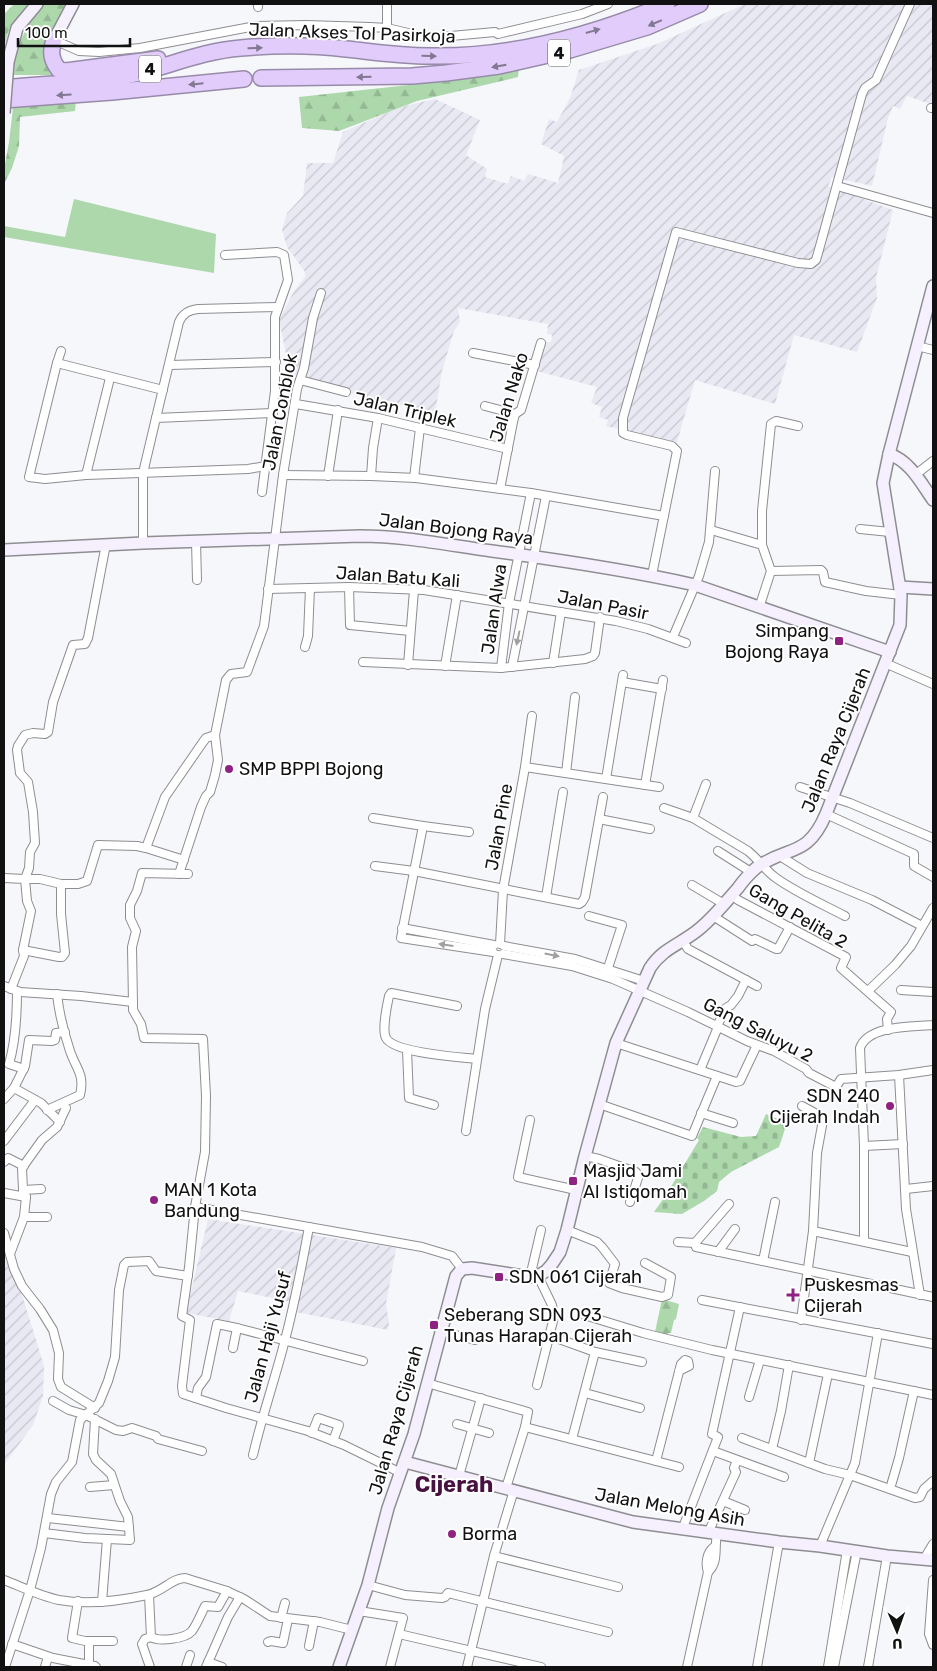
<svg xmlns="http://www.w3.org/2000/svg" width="937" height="1671" font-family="Rubik,sans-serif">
<defs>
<pattern id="industrial-furrows" width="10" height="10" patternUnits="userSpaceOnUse" patternTransform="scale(1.25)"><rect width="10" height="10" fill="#e8e9f3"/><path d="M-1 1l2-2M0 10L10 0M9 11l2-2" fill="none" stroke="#c6c7cf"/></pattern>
<pattern id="forest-firs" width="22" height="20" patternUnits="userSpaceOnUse" patternTransform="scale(1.25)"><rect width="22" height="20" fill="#add8ac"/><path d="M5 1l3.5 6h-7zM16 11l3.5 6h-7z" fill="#94b893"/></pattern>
<pattern id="cemetery-stones" width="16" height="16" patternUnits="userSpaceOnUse" patternTransform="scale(1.25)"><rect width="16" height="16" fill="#add8ac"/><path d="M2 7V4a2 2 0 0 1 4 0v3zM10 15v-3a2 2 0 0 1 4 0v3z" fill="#94b893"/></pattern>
</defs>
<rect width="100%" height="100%" fill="#f6f7fb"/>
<!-- industrial -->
<g fill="url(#industrial-furrows)">
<polygon points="745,4 933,4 933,105 907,96 900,109 893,106 888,118 872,186 832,177 828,186 893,210 876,278 877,298 857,352 794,335 775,404 695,380 677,442 606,426 608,420 599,417 602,407 591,403 597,387 537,371 546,342 551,342 552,335 547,334 548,324 458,308 460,322 454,331 442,371 435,413 288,378 293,360 286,354 279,320 294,291 305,277 305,272 287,247 282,230 287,213 303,196 307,163 333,163 343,132 400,107 435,99 480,120 466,155 487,169 485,177 508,184 511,176 524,181 528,174 558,183 564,156 541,144 549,119 557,122 570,98 579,70 657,44"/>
<polygon points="208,1219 396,1248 386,1304 389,1323 388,1330 291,1311 292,1302 238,1291 229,1321 186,1313"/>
<polygon points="4,1236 44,1366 43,1396 33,1425 4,1465"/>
</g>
<!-- green -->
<polygon fill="#add8ac" points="74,199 216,234 214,273 4,237 4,226 65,237"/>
<!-- forest -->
<g fill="url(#forest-firs)">
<polygon points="14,4 28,4 8,32 4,48 4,14"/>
<path d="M44 4H67L55 75H14C14 47 26 25 44 4Z"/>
<polygon points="519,67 518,77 417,101 339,131 302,128 299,97 427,83"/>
<polygon points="76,101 75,111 20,117 19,146 12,168 4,184 4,170 9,142 13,108"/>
<polygon points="662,1299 679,1304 676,1319 674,1320 671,1333 668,1333 667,1335 655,1332"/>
</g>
<!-- cemetery -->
<polygon fill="url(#cemetery-stones)" points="766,1114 787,1123 779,1147 731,1172 719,1182 717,1191 704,1201 682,1214 654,1212 666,1195 699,1140 697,1138 703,1127 741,1137 756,1136"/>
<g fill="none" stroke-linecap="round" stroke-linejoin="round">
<!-- street casing -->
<g stroke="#8e8e92" stroke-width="10">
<g id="street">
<polyline points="258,7 258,4"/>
<polyline points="387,28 387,4"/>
<polyline points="54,40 79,51 99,52 140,48 256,26 306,25 370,27 387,28 421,36 440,37 495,32 498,34 582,14 608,4"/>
<polyline points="931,108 933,108"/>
<polyline points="837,186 933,213"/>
<polyline points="225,255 277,252 284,255 288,280 275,317 275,391 262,492"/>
<polyline points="917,346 933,350"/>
<polyline points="473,353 535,365"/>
<polyline points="57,363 61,351"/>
<polyline points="170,365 276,362"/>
<polyline points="300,380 346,392"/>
<polyline points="163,390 57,363 29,477 45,479 86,475 248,469 266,466"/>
<polyline points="296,404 378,418 508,449"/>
<polyline points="485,406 515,414"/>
<path d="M156 418 179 322C183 313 189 310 198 309L278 307"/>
<polyline points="86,475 110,378"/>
<polyline points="283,475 371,476 416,478 531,493 664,516"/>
<polyline points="915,475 933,461"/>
<polyline points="328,476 338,410"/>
<polyline points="371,476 373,448 378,418"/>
<polyline points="414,478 420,428"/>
<polyline points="500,489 513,422 515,414 521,410 541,343"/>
<polyline points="860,529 890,532"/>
<polyline points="711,530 762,545"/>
<polyline points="196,541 197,580"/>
<polyline points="143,543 143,473 156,418 273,413"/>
<polyline points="771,571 821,570 823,572 825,582 866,591 901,595"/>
<polyline points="652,575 677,451 672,446 627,435 623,433 623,418 676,232 798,263 811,264 816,260 820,246 862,94 865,88 876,80 910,4"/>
<polyline points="349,587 350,625 410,631"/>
<polyline points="268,589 349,587 424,590 616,621 648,629 686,643"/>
<polyline points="759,608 771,571 762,545 762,511 771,424 776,421 798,426"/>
<polyline points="673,637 699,576 709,542 715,471"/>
<polyline points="305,647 308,636 310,588"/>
<polyline points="363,662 501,668 585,659 593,656 595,653 600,617"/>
<polyline points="553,663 561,612"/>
<polyline points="885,663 933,684"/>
<polyline points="408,665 414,590"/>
<polyline points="445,666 457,595"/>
<polyline points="512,667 546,496"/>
<polyline points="501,668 509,603 531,493"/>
<polyline points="622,682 662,689"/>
<polyline points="525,767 659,787"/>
<polyline points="566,773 575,697"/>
<polyline points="606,779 623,675"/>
<path d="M706 784 693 818 748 851C758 859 765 870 776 878 797 893 822 904 845 916"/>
<polyline points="645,785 663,680"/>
<polyline points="800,787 850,803 933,838"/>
<polyline points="664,808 693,818"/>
<polyline points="826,814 914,854 914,866 933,877"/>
<polyline points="373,818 423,826 401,938 493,952"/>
<polyline points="599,819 650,829"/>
<polyline points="423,826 469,832"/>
<polyline points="718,851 751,872"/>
<polyline points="780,856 807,873 872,900 922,926"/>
<polyline points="184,860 146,848 165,797 203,742 206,738 215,735"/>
<polyline points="375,866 414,871 579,904 582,902 585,897 603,797"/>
<polyline points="179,874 201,807 206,796 210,792 215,775 218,760 215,735 226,680 231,674 247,672 264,626 283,475 297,389 304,368 313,318 321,293"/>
<polyline points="188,874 142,873 137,891 130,905 130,918 136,931 132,947 133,1004 133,1010 141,1024 144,1038 203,1039 206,1096 205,1152 195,1207 189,1267 182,1316 190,1320 182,1386 183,1394 226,1408 308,1431 344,1445 401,1473"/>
<polyline points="4,878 25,879 27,901 31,911 23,950 24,956 11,989"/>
<polyline points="61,884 40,879 25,879 29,868 30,852 35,843 33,812 28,782 20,773 17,750 18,746 25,735 33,733 45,734 48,732 53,702 73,645 85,644 88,638 106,544"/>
<polyline points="692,885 724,904"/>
<polyline points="732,895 738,900 846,957 841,968 891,1012 887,1019 888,1030"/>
<polyline points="546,897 563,792"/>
<polyline points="589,916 622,925 607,971"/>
<polyline points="713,916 752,941 755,939 776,949 778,949 790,927"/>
<polyline points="402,928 494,945"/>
<polyline points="682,940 688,949 746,980 738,996 731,1005 726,1008 717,1026"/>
<polyline points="500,944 503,890 525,767 532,716"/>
<polyline points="504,946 575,959 644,981"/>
<polyline points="23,950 59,957 62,957 65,953 61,914 61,884 78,884 87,881 98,845 137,846 146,848"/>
<polyline points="503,954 572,966 613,979 688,1012 747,1041 774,1051 806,1069 809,1073 836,1087 841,1079 899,1075 933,1070"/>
<polyline points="746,980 757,986"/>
<polyline points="4,986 20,992 81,996 133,1002"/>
<polyline points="901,990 933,992"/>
<path d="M17 991C17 1016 16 1040 9 1064L24 1069"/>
<polyline points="868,991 895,965 911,946 933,908"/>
<path d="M457 1006 391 993 389 996C387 1005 382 1031 386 1038 394 1053 459 1057 476 1059"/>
<polyline points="616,1043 736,1082 740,1081 757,1045"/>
<polyline points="407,1050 409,1098 434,1105"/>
<polyline points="700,1070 718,1027"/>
<polyline points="899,1075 906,1209 920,1295"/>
<polyline points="14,1088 25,1066 29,1040 52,1041 55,1040 56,1033 65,1032"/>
<polyline points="4,1099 14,1088 41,1103 60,1122"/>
<polyline points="599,1104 692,1136 717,1076"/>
<path d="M47 1110 80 1095C85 1074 76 1069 70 1051 64 1033 59 1013 57 994"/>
<polyline points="701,1113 733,1123"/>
<polyline points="530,1120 518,1177 576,1190"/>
<polyline points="466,1131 485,1009 498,955"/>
<polyline points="4,1141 35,1100"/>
<polyline points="864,1146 903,1144"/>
<polyline points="585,1156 599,1159 636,1172 638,1178 630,1202"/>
<polyline points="4,1162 8,1158 24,1166"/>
<polyline points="906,1189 933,1186"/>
<polyline points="23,1190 41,1189"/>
<polyline points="4,1193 26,1197"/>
<polyline points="729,1204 695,1243 696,1247 933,1297"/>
<polyline points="195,1207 422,1247 452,1256 462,1269"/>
<polyline points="24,1217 47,1217"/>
<polyline points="567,1230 597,1242 602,1247 615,1264 609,1283 622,1288 662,1297 668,1295 671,1277 645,1263"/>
<polyline points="813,1231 912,1252"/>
<polyline points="4,1233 14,1269 22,1286 40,1309 53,1330 59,1353 58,1379 61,1387 95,1408"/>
<path d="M864 1240V1146L860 1048C868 1025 912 1027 933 1025"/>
<polyline points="678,1242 695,1243"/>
<polyline points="718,1252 735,1229"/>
<polyline points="10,1254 24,1217 26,1197 23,1190 22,1168 42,1140 57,1127 66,1108"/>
<polyline points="763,1261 775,1202"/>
<polyline points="530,1277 541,1230"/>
<polyline points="702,1300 933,1344"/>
<polyline points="584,1315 643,1333 712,1350 933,1395"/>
<polyline points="801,1320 813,1231 817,1153 823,1120 822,1117 802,1106"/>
<polyline points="440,1331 475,1340"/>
<polyline points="559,1339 595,1352 642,1362"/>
<polyline points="233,1348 237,1328"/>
<polyline points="427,1383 528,1412 525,1427 506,1488"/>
<polyline points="537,1385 554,1317 552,1305 538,1276"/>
<polyline points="585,1393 640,1408"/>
<polyline points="749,1397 760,1360"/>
<polyline points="196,1398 198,1388 206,1377 217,1324 237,1328 363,1361"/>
<polyline points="53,1401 69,1410 86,1415 116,1430 123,1431 132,1428 156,1436 158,1439 202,1451"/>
<polyline points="457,1424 489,1433"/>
<polyline points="525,1427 679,1467"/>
<polyline points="312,1433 318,1418 339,1425 333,1441"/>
<polyline points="742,1438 825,1469 850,1475 915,1498 920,1497 924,1489 933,1481"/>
<polyline points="572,1439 595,1352"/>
<polyline points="772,1449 781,1411 789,1365"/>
<polyline points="713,1451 784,1477"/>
<path d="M253 1455C262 1416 275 1379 285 1340 295 1302 302 1265 309 1227"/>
<polyline points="656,1461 681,1364 685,1360 688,1361 689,1366 679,1371"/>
<polyline points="809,1463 828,1374"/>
<polyline points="459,1476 481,1398"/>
<polyline points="90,1487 114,1485"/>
<polyline points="890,1489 899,1458 914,1391"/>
<polyline points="723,1501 745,1510"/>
<polyline points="48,1518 129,1527"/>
<polyline points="682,1530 718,1437 712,1434 740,1307"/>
<polyline points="44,1533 85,1538 130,1540 128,1517 120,1501 111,1474 96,1460 93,1454 95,1419"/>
<polyline points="708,1533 736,1472 734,1468 737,1460"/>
<polyline points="820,1546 855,1463 878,1333"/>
<polyline points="494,1556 618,1587"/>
<polyline points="924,1559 933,1544"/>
<path d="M708 1572C719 1562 714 1548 717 1534"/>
<path d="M4 1580C22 1587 40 1596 59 1600 87 1605 119 1601 147 1595 162 1592 172 1578 185 1578L227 1591 244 1599 270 1616 320 1622 352 1630"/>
<polyline points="933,1580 929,1634 933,1645"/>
<polyline points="368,1585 405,1595 442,1598 445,1597 448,1593 608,1632"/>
<polyline points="149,1595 151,1637 145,1639 142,1644 150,1667"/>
<polyline points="78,1601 72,1638 85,1641 113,1641"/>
<polyline points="102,1602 107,1539"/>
<polyline points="359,1611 403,1618 390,1667"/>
<polyline points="281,1618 285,1603"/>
<polyline points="399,1634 541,1667"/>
<path d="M151 1637C159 1642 185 1639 192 1631 197 1624 201 1614 205 1606L218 1607 227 1591"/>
<polyline points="89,1641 89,1665 95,1666 96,1667"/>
<polyline points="268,1642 271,1641 283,1643 288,1619"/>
<polyline points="12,1644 53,1658 89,1665"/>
<polyline points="309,1646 314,1621"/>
<polyline points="208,1662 222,1667"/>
<polyline points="5,1667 30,1590 41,1548 51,1494 56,1482 72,1462 80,1420 99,1403 108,1381 115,1357 119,1290 124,1265 127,1262 149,1261 156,1271 188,1276"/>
<polyline points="45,1667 48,1657"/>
<polyline points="186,1667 190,1655"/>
<polyline points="206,1667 228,1617 240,1597"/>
<polyline points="467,1667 494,1556 514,1490"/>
<path d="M687 1667 708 1572C705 1563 707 1552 714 1547"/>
<polyline points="757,1667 779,1542"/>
<polyline points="828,1667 847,1550"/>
<polyline points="834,1667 857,1551"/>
<polyline points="868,1667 887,1556"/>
</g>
</g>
<!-- secondary casing -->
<g stroke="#8e8e92" stroke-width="14">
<g id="secondary">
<polyline points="54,40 73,4"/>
<polyline points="8,62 17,28 37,4"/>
<path d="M889 454C910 461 921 483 933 500"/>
<path d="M4 550 143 543 360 536C404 536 448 545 492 551 560 560 628 570 695 585L890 652"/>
<polyline points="900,587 933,589"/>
<polyline points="405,1462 633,1522 779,1542 820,1546 887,1556 933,1560"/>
<path d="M339 1667 368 1585 388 1508 414 1434 456 1276 462 1269 472 1268 530 1277 538 1276 546 1271 552 1264 560 1252 567 1230 585 1156 616 1043 650 968C663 948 681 944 698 930 713 918 725 903 738 888 743 881 749 874 756 868 787 845 807 859 826 814L900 625 901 595 883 483 889 454 933 286"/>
</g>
</g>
<!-- highway casing -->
<g stroke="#988ba9" stroke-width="18">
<g id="highway">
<path d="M54 40C50 52 51 60 59 70L66 71 158 59"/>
<polyline points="261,78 412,76 446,73 499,66 570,50 647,27 700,4"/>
<path d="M4 88C48 83 95 84 139 73 174 64 204 51 241 48 275 45 312 45 346 49 374 52 401 56 429 56 510 58 593 35 667 4"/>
<polyline points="4,100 112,92 244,79"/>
</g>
</g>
<!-- street -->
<use href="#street" stroke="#fff" stroke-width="8"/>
<!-- secondary -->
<use href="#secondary" stroke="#f6f0fe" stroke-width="11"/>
<!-- highway -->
<use href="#highway" stroke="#e1ccfb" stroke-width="15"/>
<!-- secondary-bridge casing -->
<g stroke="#8e8e92" stroke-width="14" stroke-linecap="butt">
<polyline id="secondary-bridge" points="4,113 8,62"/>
</g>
<!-- secondary-bridge -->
<use href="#secondary-bridge" stroke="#f6f0fe" stroke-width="11"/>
</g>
<!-- one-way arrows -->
<defs><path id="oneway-solid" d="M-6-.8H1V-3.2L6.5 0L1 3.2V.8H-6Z" transform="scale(1.25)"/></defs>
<g fill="#837892">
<use href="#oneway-solid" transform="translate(655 23) rotate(157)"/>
<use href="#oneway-solid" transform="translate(593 31) rotate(-16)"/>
<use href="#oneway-solid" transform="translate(255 48) rotate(-1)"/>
<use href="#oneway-solid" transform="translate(429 56) rotate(1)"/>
<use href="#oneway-solid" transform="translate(499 66) rotate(170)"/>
<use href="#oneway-solid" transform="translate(364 77) rotate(179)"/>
<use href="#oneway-solid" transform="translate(196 84) rotate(174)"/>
<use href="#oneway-solid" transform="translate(64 95) rotate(176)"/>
</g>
<g fill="#a0a0a0">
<use href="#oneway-solid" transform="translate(518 638) rotate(102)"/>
<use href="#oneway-solid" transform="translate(446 945) rotate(-172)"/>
<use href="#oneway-solid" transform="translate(552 955) rotate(11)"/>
</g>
<!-- markers -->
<g fill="#912181" stroke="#fff" stroke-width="2">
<rect x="834" y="636" width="10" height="10" rx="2.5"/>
<circle cx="229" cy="769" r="5"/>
<circle cx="890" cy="1106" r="5"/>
<rect x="568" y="1176" width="10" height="10" rx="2.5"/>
<circle cx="154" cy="1200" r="5"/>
<rect x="494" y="1272" width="10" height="10" rx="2.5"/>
<path d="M790.5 1287.5h5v5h5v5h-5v5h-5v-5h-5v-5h5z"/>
<rect x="429" y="1320" width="10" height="10" rx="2.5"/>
<circle cx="452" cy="1534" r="5"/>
</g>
<g text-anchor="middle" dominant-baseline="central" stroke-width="4" stroke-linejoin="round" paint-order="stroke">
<!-- shield labels -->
<g fill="#fff" stroke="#585859" stroke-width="1">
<rect x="548" y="39.5" width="22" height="27" rx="4"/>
<rect x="139" y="55.5" width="22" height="27" rx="4"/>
</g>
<g font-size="16" font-weight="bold" fill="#111112">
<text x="559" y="53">4</text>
<text x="150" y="69">4</text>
</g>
<!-- street labels -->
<g font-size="18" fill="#111112" stroke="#fff">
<text transform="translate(352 33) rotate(2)">Jalan Akses Tol Pasirkoja</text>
<text transform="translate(509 397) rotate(-73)">Jalan Nako</text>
<text transform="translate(405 410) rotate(13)">Jalan Triplek</text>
<text transform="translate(280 412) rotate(-79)">Jalan Conblok</text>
<text transform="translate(456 529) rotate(7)">Jalan Bojong Raya</text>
<text transform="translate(398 577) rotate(4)">Jalan Batu Kali</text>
<text transform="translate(603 605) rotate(11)">Jalan Pasir</text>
<text transform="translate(494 609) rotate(-82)">Jalan Alwa</text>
<text transform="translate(836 740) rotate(-68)">Jalan Raya Cijerah</text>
<text transform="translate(499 827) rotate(-80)">Jalan Pine</text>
<text transform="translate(798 916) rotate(30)">Gang Pelita 2</text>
<text transform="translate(758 1030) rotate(27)">Gang Saluyu 2</text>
<text transform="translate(268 1337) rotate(-75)">Jalan Haji Yusuf</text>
<text transform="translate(396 1420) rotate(-74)">Jalan Raya Cijerah</text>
<text transform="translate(670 1507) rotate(10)">Jalan Melong Asih</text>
</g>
<!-- poi labels -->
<g font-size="18" fill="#111112" stroke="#fff" text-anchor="start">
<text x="829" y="631" text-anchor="end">Simpang<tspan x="829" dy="21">Bojong Raya</tspan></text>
<text x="239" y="769">SMP BPPI Bojong</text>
<text x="880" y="1096" text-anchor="end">SDN 240<tspan x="880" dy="21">Cijerah Indah</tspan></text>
<text x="583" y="1171">Masjid Jami<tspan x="583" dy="21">Al Istiqomah</tspan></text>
<text x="164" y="1190">MAN 1 Kota<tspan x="164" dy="21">Bandung</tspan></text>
<text x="509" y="1277">SDN 061 Cijerah</text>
<text x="804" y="1285">Puskesmas<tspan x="804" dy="21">Cijerah</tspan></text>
<text x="444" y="1315">Seberang SDN 093<tspan x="444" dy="21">Tunas Harapan Cijerah</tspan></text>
<text x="462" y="1534">Borma</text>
</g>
<!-- district labels -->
<g font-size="22" font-weight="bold" fill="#481240" stroke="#fff">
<text x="454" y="1484">Cijerah</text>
</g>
</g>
<!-- border -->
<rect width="937" height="1671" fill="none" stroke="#111112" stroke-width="10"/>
<!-- north arrow -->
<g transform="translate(897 1631) rotate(178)" stroke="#ffffff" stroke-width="4" paint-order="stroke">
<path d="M0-4L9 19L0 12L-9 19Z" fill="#111112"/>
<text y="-8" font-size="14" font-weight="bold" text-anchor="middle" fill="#111112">U</text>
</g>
<!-- scale -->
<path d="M18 38v8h112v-8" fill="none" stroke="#111112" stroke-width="2.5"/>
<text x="25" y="38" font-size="15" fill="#111112" stroke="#ffffff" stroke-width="4" paint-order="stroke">100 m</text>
</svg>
